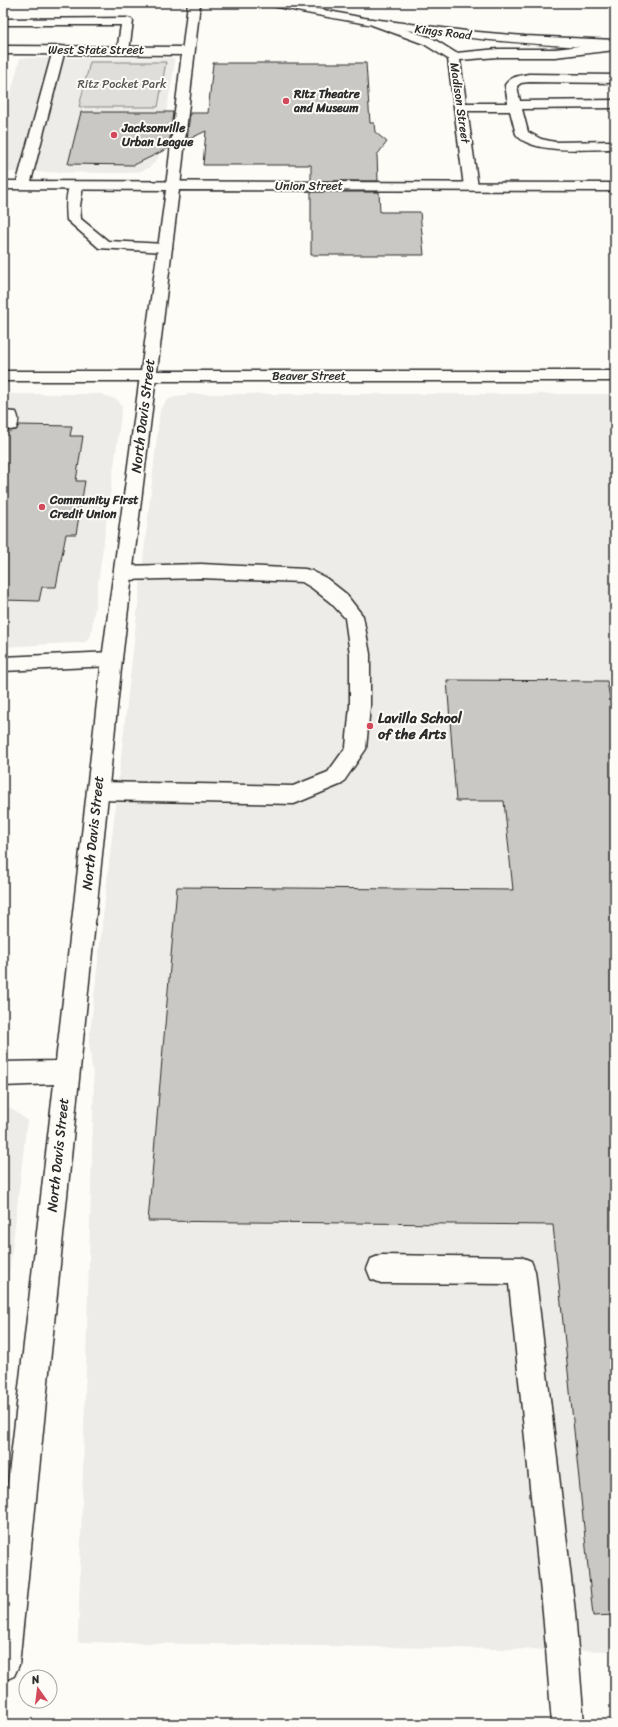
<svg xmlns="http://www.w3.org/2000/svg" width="618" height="1727" font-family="Sriracha,sans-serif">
<rect width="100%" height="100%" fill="#fdfcf7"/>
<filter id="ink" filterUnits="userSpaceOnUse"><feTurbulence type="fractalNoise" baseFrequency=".025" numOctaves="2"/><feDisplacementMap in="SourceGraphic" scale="8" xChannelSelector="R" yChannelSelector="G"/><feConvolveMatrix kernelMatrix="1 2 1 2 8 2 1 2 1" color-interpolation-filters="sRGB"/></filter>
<g filter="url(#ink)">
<!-- built -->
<g fill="#edece8">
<polygon points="20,58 174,58 174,68 158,158 150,167 142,171 127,173 3,172 3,124"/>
<polygon points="3,394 101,394 118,400 122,407 91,635 86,642 3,647"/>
<polygon points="190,394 615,394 615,1651 78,1642 94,1084 89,1042 160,410 167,400 178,396"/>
<polygon points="3,1105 6,1105 27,1120 3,1329"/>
</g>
<!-- green -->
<polygon fill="#dfdeda" stroke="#858482" points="90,62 166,62 158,107 79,107"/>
<!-- building -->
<g fill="#c9c8c4" stroke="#2b2b2b">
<polygon points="213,63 366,63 370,123 374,123 375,132 387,142 377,155 378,181 311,181 311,165 203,165 206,131 187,140 190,113 208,113"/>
<polygon points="81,112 173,112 169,148 134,165 68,164"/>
<polygon points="311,192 379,192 380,212 420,212 424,255 311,255"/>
<polygon points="19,425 72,426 70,436 83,436 76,481 85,481 76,534 66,534 56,587 42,587 39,601 3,600 3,430 16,430"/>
<polygon points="447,680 607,681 615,728 615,1615 593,1616 553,1225 148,1221 177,887 513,890 504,801 456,801"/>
</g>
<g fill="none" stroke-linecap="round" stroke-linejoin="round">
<!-- lane casing -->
<g stroke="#2b2b2b" stroke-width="3">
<g id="lane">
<polygon points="127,18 131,19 133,21 129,51 127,54 119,54 117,51 121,25 3,25 3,19"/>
<polygon points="59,46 63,47 65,50 30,185 28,188 18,188 16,185 53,50 55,47"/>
<path d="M529 74 615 75V83L529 82 521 83 517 86 520 101 615 100V108L522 109 528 132 541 139 555 142 615 141V149C591 149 530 155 516 134L510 111H461L457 110 455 107 457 104 461 103H508L505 85C511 76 519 76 529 74Z"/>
<path d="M76 182 81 183 83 186 80 206 81 219 108 241 165 244 170 245 172 248 170 251 165 252 99 248 67 220C66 209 65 193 71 183Z"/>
<path d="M3 411 16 412C19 418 19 423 16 429L10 430 4 429Z"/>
<polygon points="201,564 305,569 312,571 326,578 345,593 363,616 370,654 370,706 366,749 342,784 294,804 98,800 91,797 87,791 91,785 98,782 293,786 328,772 346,747 350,706 350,654 345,618 331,603 312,588 302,582 201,578 123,580 116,578 114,573 116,568 123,566"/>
<polygon points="381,1255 521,1257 531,1261 535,1271 575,1612 584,1724 552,1724 543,1612 509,1284 381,1283 371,1279 367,1269 371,1259"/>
</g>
</g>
<!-- street casing -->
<g stroke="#2b2b2b" stroke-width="3">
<g id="street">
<polygon points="376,20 432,38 456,53 498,49 555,49 615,42 615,50 555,57 498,57 460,60 478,187 476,190 466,190 464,187 448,59 424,44 372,25 370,23 372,21"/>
<polygon points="3,46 188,47 192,48 194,51 192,54 188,55 3,54"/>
<polygon points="112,652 119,654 122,659 119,664 112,666 3,671 3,657"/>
</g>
</g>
<!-- secondary casing -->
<g stroke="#2b2b2b" stroke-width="3">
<g id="secondary">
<polygon points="188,3 200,3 180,186 178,189 168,189 166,186"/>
<polygon points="148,371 154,372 156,376 122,659 19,1665 14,1676 3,1681 3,1526 54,1084 3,1086 3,1062 56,1061 102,659 140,376 142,372"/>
</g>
</g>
<!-- primary casing -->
<g stroke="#2b2b2b" stroke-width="3">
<g id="primary">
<path d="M267 3H289L364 18 466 31 525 36 615 40V48C497 44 389 31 273 6Z"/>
<polygon points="3,181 615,183 615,191 179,190 157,371 615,371 615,381 3,381 3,371 141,371 166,190 3,189"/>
</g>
</g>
<!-- lane -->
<use href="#lane" fill="#fdfcf7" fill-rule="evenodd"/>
<!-- street -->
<use href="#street" fill="#fdfcf7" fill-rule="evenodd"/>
<!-- secondary -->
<use href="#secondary" fill="#fdfcf7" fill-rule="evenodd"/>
<!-- primary -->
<use href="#primary" fill="#fdfcf7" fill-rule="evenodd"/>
</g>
</g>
<!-- markers -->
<g fill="#d1495b" stroke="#fdfcf7" stroke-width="1.5">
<circle cx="286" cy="101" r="4"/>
<circle cx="114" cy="135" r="4"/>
<circle cx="42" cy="507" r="4"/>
<circle cx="370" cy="726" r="4"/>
</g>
<g text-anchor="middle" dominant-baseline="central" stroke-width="4" stroke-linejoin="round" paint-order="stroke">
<!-- far-street labels -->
<g font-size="12" fill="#2b2b2b" stroke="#fdfcf7">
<text transform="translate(443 32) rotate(7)">Kings Road</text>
<text x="96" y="50">West State Street</text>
<text transform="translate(460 103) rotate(82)">Madison Street</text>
<text x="309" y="186">Union Street</text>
<text x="309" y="376">Beaver Street</text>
</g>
<!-- far-park labels -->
<g font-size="12" fill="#585857" stroke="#fdfcf7">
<text x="122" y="84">Ritz Pocket Park</text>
</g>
<!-- far-poi labels -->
<g font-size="12" font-weight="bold" fill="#2b2b2b" stroke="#fdfcf7" text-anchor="start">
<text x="294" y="94">Ritz Theatre<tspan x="294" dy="14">and Museum</tspan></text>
<text x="122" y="128">Jacksonville<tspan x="122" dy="14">Urban League</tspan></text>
<text x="50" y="500">Community First<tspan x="50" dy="14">Credit Union</tspan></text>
</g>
<!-- street labels -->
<g font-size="14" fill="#2b2b2b" stroke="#fdfcf7">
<text transform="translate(143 416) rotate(-83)">North Davis Street</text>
<text transform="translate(93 833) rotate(-84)">North Davis Street</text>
<text transform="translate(58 1155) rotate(-84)">North Davis Street</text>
</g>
<!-- poi labels -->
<g font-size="14" font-weight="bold" fill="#2b2b2b" stroke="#fdfcf7" text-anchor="start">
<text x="378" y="718">Lavilla School<tspan x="378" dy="16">of the Arts</tspan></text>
</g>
</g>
<!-- margin -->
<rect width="618" height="1727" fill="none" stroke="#fdfcf7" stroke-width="16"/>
<rect x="8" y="8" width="602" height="1711" fill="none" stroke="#2b2b2b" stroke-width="1.5" filter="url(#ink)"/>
<!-- north arrow -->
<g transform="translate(38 1689) rotate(346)"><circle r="19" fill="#fdfcf7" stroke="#a9a8a5"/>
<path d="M0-3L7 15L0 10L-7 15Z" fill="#d1495b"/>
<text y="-6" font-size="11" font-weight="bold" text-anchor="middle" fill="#2b2b2b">N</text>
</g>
</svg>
